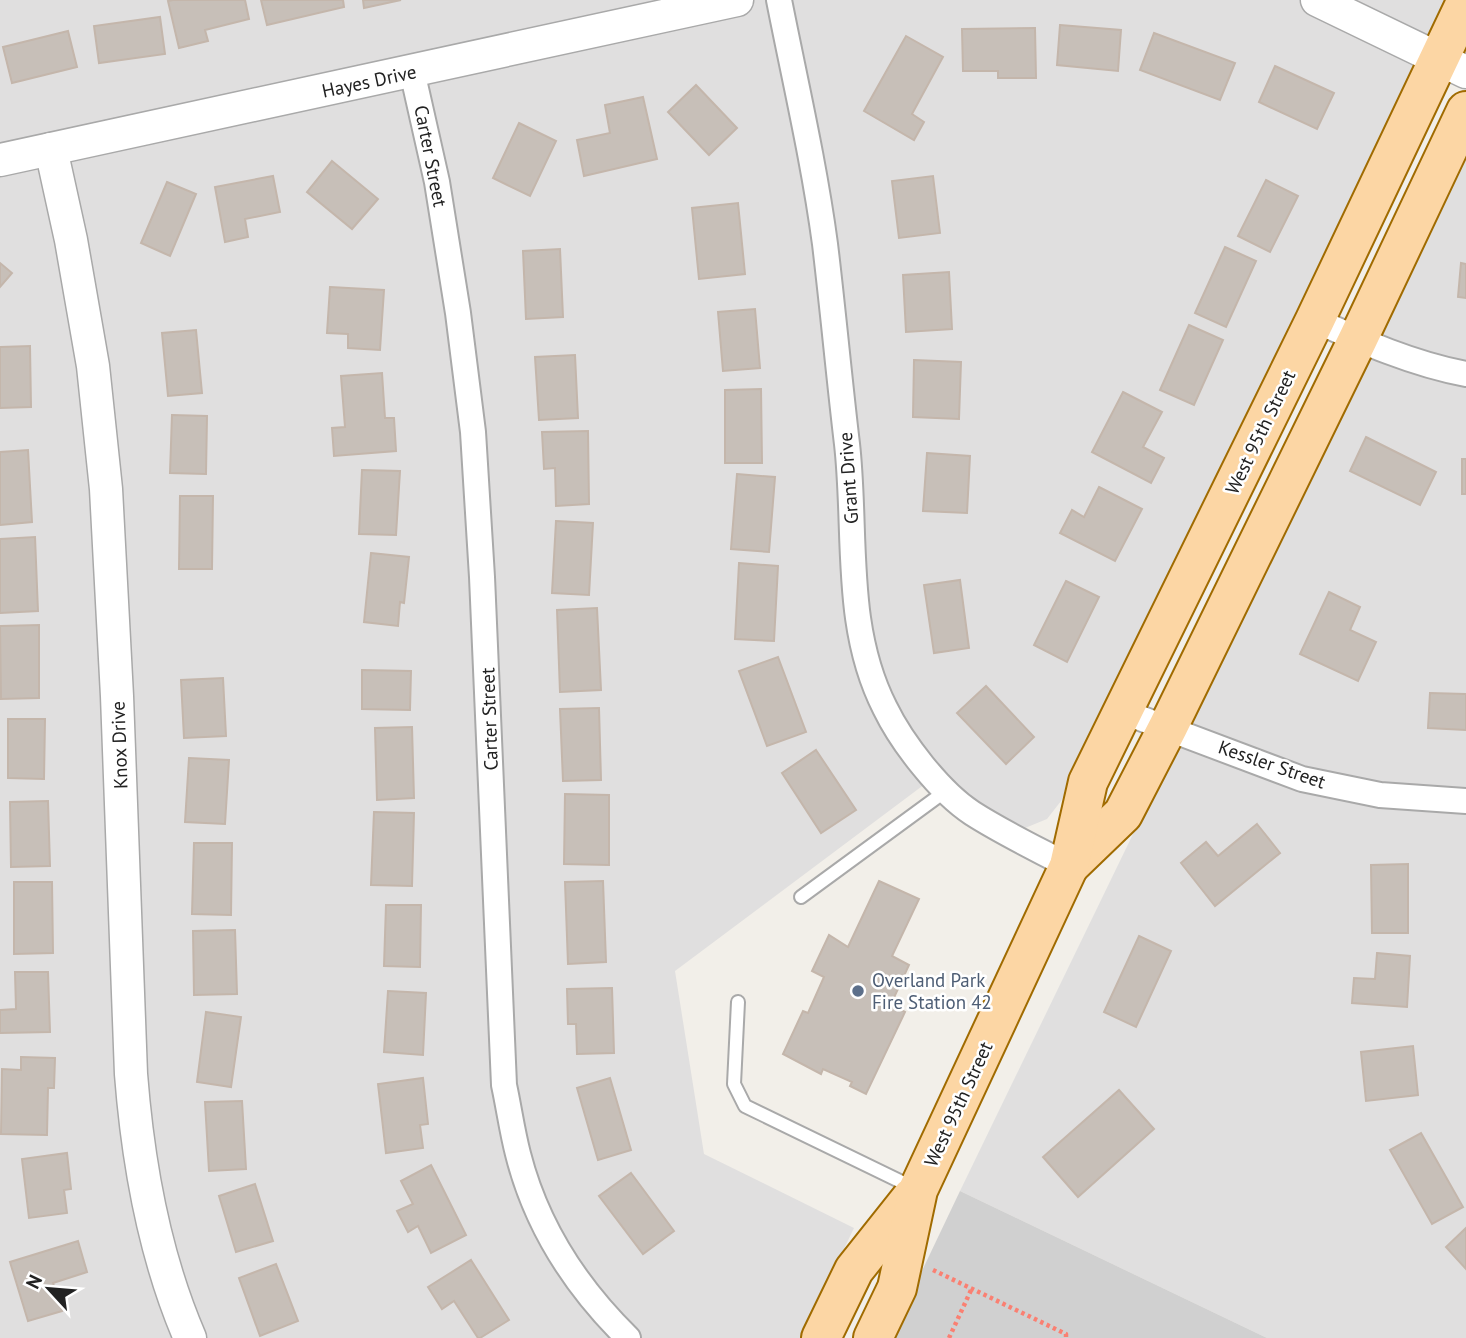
<svg xmlns="http://www.w3.org/2000/svg" width="1466" height="1338" font-family="'PT Sans',sans-serif">
<rect width="100%" height="100%" fill="#f2efe9"/>
<!-- residential -->
<g fill="#e0dfdf">
<polygon points="0,0 1447,0 1061,801 1047,819 1025,828 1008,823 983,809 941,772 675,971 704,1154 854,1228 801,1338 0,1338"/>
<polygon points="1466,147 1466,1338 1267,1338 960,1191"/>
</g>
<!-- religious -->
<polygon fill="#d0d0d0" points="960,1191 1267,1338 890,1338"/>
<!-- building -->
<g fill="#c7bfb8" stroke="#c4b6ab" stroke-width="2">
<polygon points="173,0 245,0 249,19 205,30 208,41 179,48 168,1"/>
<polygon points="261,0 343,0 344,7 267,25"/>
<polygon points="363,0 401,0 364,8"/>
<polygon points="160,17 165,54 99,63 94,26"/>
<polygon points="1060,25 1121,30 1118,71 1057,65"/>
<polygon points="1035,28 1036,78 998,78 998,71 963,71 962,29"/>
<polygon points="68,31 77,67 12,83 3,47"/>
<polygon points="1154,33 1235,63 1220,100 1140,70"/>
<polygon points="906,36 943,57 912,114 924,122 914,140 864,111"/>
<polygon points="1275,66 1334,93 1317,129 1259,102"/>
<polygon points="696,85 737,128 709,155 668,112"/>
<polygon points="643,97 657,159 584,176 577,140 610,133 605,105"/>
<polygon points="519,123 556,141 530,196 493,178"/>
<polygon points="332,161 378,199 352,229 307,192"/>
<polygon points="273,176 280,212 245,219 248,237 225,242 215,187"/>
<polygon points="933,176 940,233 899,238 892,181"/>
<polygon points="1266,180 1298,196 1270,252 1238,236"/>
<polygon points="167,182 196,194 170,256 141,243"/>
<polygon points="738,203 745,274 699,279 692,208"/>
<polygon points="1225,247 1256,261 1226,327 1195,313"/>
<polygon points="560,249 563,317 526,319 523,251"/>
<polygon points="0,263 12,273 0,287"/>
<polygon points="1461,263 1466,264 1466,298 1458,297"/>
<polygon points="949,272 952,329 906,332 903,275"/>
<polygon points="330,287 384,290 380,350 348,348 348,334 327,333"/>
<polygon points="755,309 760,368 723,371 718,312"/>
<polygon points="1189,325 1223,340 1194,405 1160,390"/>
<polygon points="196,330 202,393 168,396 162,333"/>
<polygon points="30,346 31,407 0,408 0,347"/>
<polygon points="575,355 578,418 539,420 535,357"/>
<polygon points="914,360 961,362 959,419 913,417"/>
<polygon points="382,373 385,418 394,418 396,451 334,456 332,428 345,427 341,376"/>
<polygon points="761,389 762,463 725,463 725,390"/>
<polygon points="1123,392 1162,412 1143,447 1164,458 1151,483 1092,452"/>
<polygon points="172,415 207,416 206,474 170,473"/>
<polygon points="588,431 589,504 556,506 555,468 544,469 542,432"/>
<polygon points="1366,437 1436,472 1420,505 1350,471"/>
<polygon points="28,450 32,522 0,525 0,452"/>
<polygon points="927,453 970,456 967,513 923,511"/>
<rect x="1462" y="459" width="4" height="35"/>
<polygon points="362,470 400,471 396,535 359,534"/>
<polygon points="737,474 775,477 769,552 731,549"/>
<polygon points="1099,487 1142,509 1115,561 1060,533 1072,510 1084,517"/>
<polygon points="180,496 213,496 212,569 179,569"/>
<polygon points="556,521 593,523 589,595 552,593"/>
<polygon points="35,537 38,611 0,613 0,539"/>
<polygon points="371,553 409,557 404,603 400,602 398,626 364,622"/>
<polygon points="739,563 778,566 774,641 735,639"/>
<polygon points="960,580 969,648 934,653 924,585"/>
<polygon points="1066,581 1099,597 1067,662 1034,645"/>
<polygon points="1329,592 1360,607 1350,630 1376,642 1358,681 1300,654"/>
<polygon points="597,608 601,690 560,692 557,610"/>
<polygon points="39,625 39,698 1,699 0,626"/>
<polygon points="778,657 806,732 767,746 739,671"/>
<polygon points="362,670 411,671 410,710 362,709"/>
<polygon points="223,678 226,736 184,738 181,680"/>
<polygon points="986,686 1034,737 1006,764 957,713"/>
<polygon points="1430,693 1466,694 1466,730 1428,728"/>
<polygon points="599,708 601,780 563,781 560,709"/>
<polygon points="8,719 45,719 44,779 8,778"/>
<polygon points="412,727 414,798 377,800 375,728"/>
<polygon points="816,750 856,810 821,833 782,773"/>
<polygon points="189,758 229,760 225,824 185,822"/>
<polygon points="565,794 609,795 609,865 564,864"/>
<polygon points="48,801 50,866 11,867 10,802"/>
<polygon points="374,812 414,813 412,886 371,885"/>
<polygon points="1257,824 1280,853 1215,906 1181,863 1206,842 1218,856"/>
<polygon points="194,843 232,843 231,915 192,914"/>
<polygon points="1408,864 1408,933 1372,933 1371,865"/>
<polygon points="603,881 606,962 568,964 565,882"/>
<polygon points="879,881 919,899 892,956 909,965 891,1004 905,1012 866,1094 850,1086 852,1082 823,1069 821,1074 783,1054 803,1011 808,1013 824,977 812,971 829,935 848,947"/>
<polygon points="14,882 52,882 53,953 14,954"/>
<polygon points="386,905 421,905 420,967 384,966"/>
<polygon points="235,930 237,994 194,995 193,931"/>
<polygon points="1139,936 1171,951 1136,1027 1104,1012"/>
<polygon points="1377,953 1410,956 1407,1007 1352,1003 1354,978 1375,979"/>
<polygon points="15,972 48,972 50,1032 0,1033 0,1010 16,1009"/>
<polygon points="612,988 614,1053 577,1054 576,1024 568,1024 567,989"/>
<polygon points="388,991 426,993 423,1055 384,1052"/>
<polygon points="206,1012 241,1017 231,1087 197,1082"/>
<polygon points="1413,1046 1418,1095 1366,1101 1361,1052"/>
<polygon points="21,1057 55,1058 54,1088 48,1088 47,1135 1,1134 2,1069 21,1070"/>
<polygon points="423,1078 428,1124 420,1125 423,1148 386,1153 378,1084"/>
<polygon points="610,1078 631,1150 598,1160 577,1088"/>
<polygon points="1119,1090 1154,1129 1078,1197 1043,1157"/>
<polygon points="242,1101 246,1169 209,1171 205,1102"/>
<polygon points="1421,1133 1463,1207 1432,1224 1390,1150"/>
<polygon points="67,1153 71,1189 64,1190 67,1213 29,1218 22,1159"/>
<polygon points="431,1165 466,1235 431,1253 418,1226 408,1232 397,1211 413,1204 401,1181"/>
<polygon points="631,1173 674,1231 643,1254 599,1196"/>
<polygon points="255,1184 273,1241 236,1252 219,1196"/>
<polygon points="1466,1228 1466,1269 1446,1247"/>
<polygon points="78,1241 87,1272 53,1283 62,1311 28,1321 10,1262"/>
<polygon points="471,1260 509,1320 480,1338 478,1338 454,1301 442,1309 428,1287"/>
<polygon points="276,1264 298,1321 260,1336 239,1278"/>
</g>
<g fill="none" stroke-linecap="round" stroke-linejoin="round">
<!-- service casing -->
<g stroke="#a9a9a9" stroke-width="16">
<g id="service">
<polyline points="801,897 947,790"/>
<polyline points="738,1002 734,1084 745,1106 914,1188"/>
</g>
</g>
<!-- minor casing -->
<g stroke="#a9a9a9" stroke-width="28">
<g id="minor">
<path d="M779 0C795 81 814 162 825 244 833 310 839 377 847 444 857 532 843 626 885 708 902 743 940 792 972 813 1003 833 1037 849 1069 866"/>
<path d="M412 71 437 182 458 313 473 432 482 577 504 1085C509 1108 512 1131 518 1154 536 1225 576 1287 628 1338"/>
<path d="M1315 320C1363 342 1413 364 1466 374"/>
<polyline points="1124,712 1302,779 1380,795 1466,801"/>
</g>
</g>
<!-- tertiary casing -->
<g stroke="#a9a9a9" stroke-width="35">
<g id="tertiary">
<polyline points="1317,0 1466,72"/>
<path d="M51 149 71 240 93 366 106 489 117 696 131 1074C138 1164 154 1255 190 1338"/>
<polyline points="0,160 737,0"/>
</g>
</g>
<!-- primary casing -->
<g stroke="#a06b00" stroke-width="42">
<g id="primary">
<polyline points="1069,866 1123,814 1168,727 1358,339 1466,111"/>
<polyline points="821,1338 854,1270 912,1197"/>
<polyline points="873,1338 897,1288 918,1190 1069,866 1088,782 1315,320 1466,2"/>
</g>
</g>
<!-- path -->
<g stroke="#fa8072" stroke-width="4.5" stroke-dasharray="3.5 3.5" stroke-linecap="butt">
<polyline points="933,1270 1066,1334 1066,1338"/>
<polyline points="949,1338 972,1288"/>
</g>
<!-- service -->
<use href="#service" stroke="#fff" stroke-width="12"/>
<!-- minor -->
<use href="#minor" stroke="#fff" stroke-width="24"/>
<!-- tertiary -->
<use href="#tertiary" stroke="#fff" stroke-width="32"/>
<!-- primary -->
<use href="#primary" stroke="#fcd6a4" stroke-width="38"/>
</g>
<!-- markers -->
<circle fill="#5c6f8a" stroke="#fff" stroke-width="2.5" cx="858" cy="991" r="7"/>
<g text-anchor="middle" dominant-baseline="central" stroke-width="5" stroke-linejoin="round" paint-order="stroke">
<!-- street labels -->
<g font-size="19" fill="#222" stroke="#fff">
<text transform="translate(369 81) rotate(-12)">Hayes Drive</text>
<text transform="translate(431 156) rotate(79)">Carter Street</text>
<text transform="translate(1260 432) rotate(-64)">West 95th Street</text>
<text transform="translate(848 478) rotate(-94)">Grant Drive</text>
<text transform="translate(489 719) rotate(-92)">Carter Street</text>
<text transform="translate(119 745) rotate(-92)">Knox Drive</text>
<text transform="translate(1272 764) rotate(19)">Kessler Street</text>
<text transform="translate(958 1104) rotate(-65)">West 95th Street</text>
</g>
<!-- service labels -->
<g font-size="19" fill="#4e5e75" stroke="#fff" text-anchor="start">
<text x="872" y="980">Overland Park<tspan x="872" dy="22">Fire Station 42</tspan></text>
</g>
</g>
<!-- north arrow -->
<g transform="translate(49 1289) rotate(296)" stroke="#ffffff" stroke-width="5" paint-order="stroke">
<path d="M0-5L12 26L0 18L-12 26Z" fill="#222222"/>
<text y="-10" font-size="19" font-weight="bold" text-anchor="middle" fill="#222222">N</text>
</g>
</svg>
